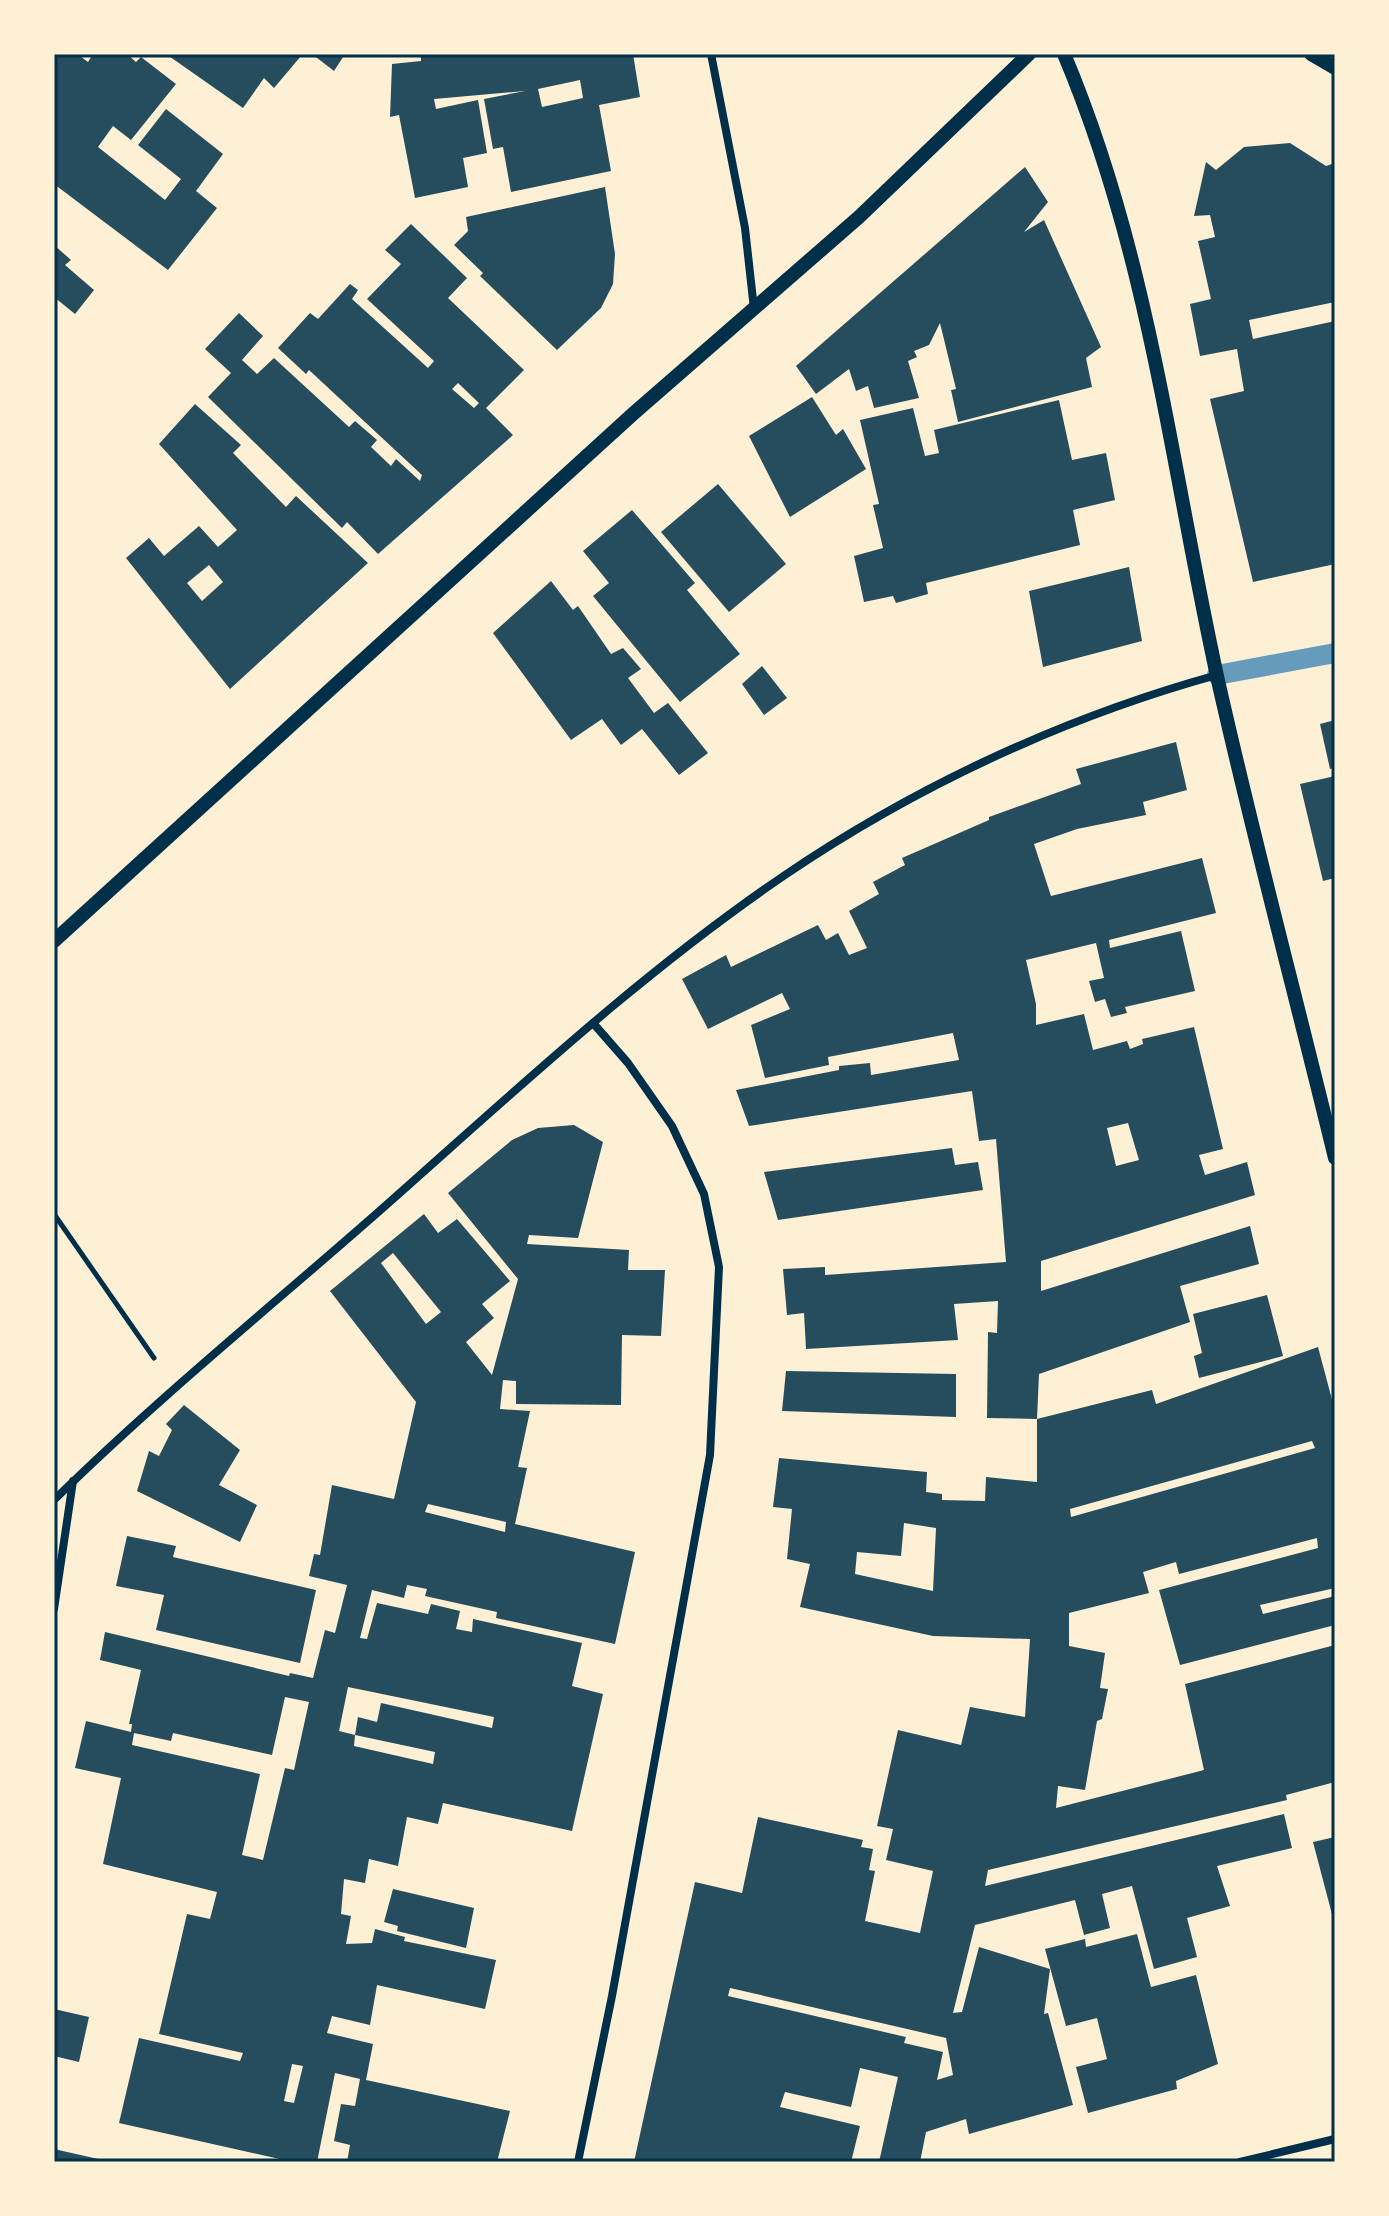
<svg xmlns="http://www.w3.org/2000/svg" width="1389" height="2216" font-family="'IBM Plex Serif',serif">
<rect width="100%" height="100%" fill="#fdf0d5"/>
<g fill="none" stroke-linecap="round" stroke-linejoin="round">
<!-- stream -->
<polyline stroke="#669bbc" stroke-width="20" points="1217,675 1335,653"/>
</g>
<!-- building -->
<g fill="#264d5e" fill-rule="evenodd">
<polygon points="54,54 77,54 88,62 93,54 127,54 136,62 141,57 176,84 131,140 113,126 98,147 165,200 181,179 138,145 166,109 223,154 196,191 217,208 168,270 54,184"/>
<polygon points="166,54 299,54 301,56 274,88 264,78 243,108"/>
<polygon points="312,54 345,54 334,71"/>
<path d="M421 54H633L640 97 599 105 611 171 511 192 503 147 493 149 484 99 525 91 434 99 436 109 478 100 487 153 463 158 468 187 415 198 399 115 390 117 392 64 421 61ZM580 80 583 98 542 107 538 89Z"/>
<polygon points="1290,143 1326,166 1335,163 1335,302 1249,320 1253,339 1335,321 1335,564 1253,582 1210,399 1244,391 1237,349 1200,356 1190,304 1211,299 1198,241 1215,237 1210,215 1194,216 1206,162 1216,170 1244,147"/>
<polygon points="1025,167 1048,202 1024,232 1044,220 1101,347 1086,358 1092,387 958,422 951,390 956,389 940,323 929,345 914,351 917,357 908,361 919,398 874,408 868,386 856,391 849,369 816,394 796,366"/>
<polygon points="605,187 615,254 613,284 601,308 557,350 480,276 483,273 454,245 468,231 466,217"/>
<path d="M411 224 467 278 448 298 524 370 486 408 513 435 378 554 347 522 342 528 208 397 231 373 205 349 239 313 263 336 242 360 257 374 274 358 349 427 355 421 377 440 371 447 391 466 396 459 420 481 422 475 309 370 306 374 278 348 310 313 318 319 350 284 358 290 352 299 428 368 434 361 367 299 401 264 385 250ZM458 383 479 403 474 408 452 389Z"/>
<polygon points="54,245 71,260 65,265 94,290 75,314 54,297"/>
<polygon points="812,397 836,435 843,429 866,469 790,517 749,436"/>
<polygon points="1059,400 1072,460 1106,453 1115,500 1073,510 1080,545 926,583 928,594 896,603 893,596 864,602 854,556 883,548 873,505 879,504 860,420 913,408 925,456 939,453 934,430"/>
<path d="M195 404 241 445 233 453 286 507 296 496 368 563 230 689 126 558 149 538 164 556 199 526 218 547 237 530 159 444ZM209 565 223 582 202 601 187 583Z"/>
<polygon points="718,484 786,564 729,612 661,532"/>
<polygon points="632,510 695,583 687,590 740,654 680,702 593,596 609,583 583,551"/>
<polygon points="1129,567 1142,641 1043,667 1029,591"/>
<polygon points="551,581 573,610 578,606 611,654 623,648 641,669 628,678 654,713 668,703 708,753 679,775 642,729 621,745 602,719 571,740 493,633"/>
<polygon points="762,666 787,698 764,715 742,684"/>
<polygon points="1335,720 1335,768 1330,769 1320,724"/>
<path d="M1176 742 1187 790 1143 802 1146 815 1077 829 1034 844 1051 896 1202 858 1216 913 1109 940 1110 948 1181 931 1195 991 1125 1007 1127 1013 1111 1017 1105 999 1095 1002 1089 981 1104 978 1096 943 1026 960 1036 1004V1025L1084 1014 1093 1050 1127 1041 1130 1049 1143 1044 1142 1039 1194 1027 1223 1149 1199 1155 1205 1175 1247 1162 1255 1195 1041 1261V1291L1250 1226 1259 1264 1180 1286 1190 1322 1039 1374 1037 1419 987 1418 988 1332 997 1333 998 1301 954 1304 958 1340 806 1349 804 1313 787 1315 783 1269 825 1267V1275L1006 1262 996 1139 979 1141 972 1091 749 1126 736 1090 839 1070V1066L870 1063 871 1075 959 1060 953 1033 828 1057 829 1065 765 1078 751 1025 790 1009 782 993 708 1029 682 979 726 955 731 967 818 925 826 940 838 933 849 955 867 948 849 911 879 894 873 882 905 865 902 858 989 820V817L1081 784 1076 769ZM1128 1123 1139 1160 1116 1166 1107 1128Z"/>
<polygon points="1335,776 1335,878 1323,881 1300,784"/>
<path d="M574 1125 603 1142 578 1238 529 1235 527 1244 629 1250 628 1270H665L661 1336 622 1335 621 1405 516 1404V1381L503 1380 500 1409 530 1411 518 1467 527 1468 515 1524 635 1552 615 1644 496 1618 497 1612 425 1596 427 1589 407 1585 404 1598 372 1590 360 1638 367 1639 377 1603 428 1614 431 1604 460 1611 456 1629 472 1632 473 1619 582 1643 572 1686 603 1694 572 1831 443 1803 438 1824 407 1817 398 1866 369 1859 365 1883 344 1879 341 1914 351 1916 346 1944 372 1943 375 1929 405 1937 404 1941 496 1960 485 2009 377 1985 370 2025 332 2016 327 2033 373 2044 366 2080 510 2111 497 2162H347L350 2145 334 2141 341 2104 355 2106 360 2079 335 2073 317 2162H293L119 2123 139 2038 240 2061 243 2053 159 2034 187 1914 210 1919 217 1892 103 1864 121 1778 75 1768 86 1721 131 1732 132 1724H129L141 1670 100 1660 105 1632 289 1676 290 1673 313 1678 325 1630 335 1633 347 1585 309 1576 314 1554 320 1555 332 1485 394 1499 416 1402 330 1291 424 1214 438 1233 457 1219 510 1281 482 1304 494 1318 466 1342 492 1375 518 1279 448 1193 512 1140 538 1128ZM393 1253 441 1312 426 1324 381 1263ZM428 1504 506 1522 505 1532 425 1512ZM348 1687 494 1717 492 1728 381 1703 377 1722 358 1717 355 1735 435 1752 433 1764 354 1746 355 1735 339 1731ZM285 1697 309 1702 294 1770 285 1768 263 1860 242 1855 260 1774 132 1745 134 1733 171 1741 173 1733 272 1755ZM292 2064 303 2066 294 2103 284 2101Z"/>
<polygon points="952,1148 955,1165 978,1162 983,1190 778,1220 764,1172"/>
<polygon points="1267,1295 1283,1356 1199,1378 1194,1356 1202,1353 1193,1314"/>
<path d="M1318 1347 1335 1411V1588L1260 1605 1263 1614 1335 1596V1625L1180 1665 1159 1590 1318 1548 1317 1538 1179 1574 1176 1562 1143 1572 1149 1593 1069 1613V1646L1105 1653 1100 1688 1108 1689 1102 1719 1097 1721 1085 1790 1058 1786 1056 1808 1204 1770 1185 1684 1335 1645V1782L1286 1795 1287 1800 988 1870 985 1886 1284 1814 1292 1848 1217 1866 1230 1906 1187 1918 1197 1957 1154 1969 1132 1886 1102 1894 1110 1928 1084 1935 1075 1900 975 1925 953 2013 962 2012 979 1947 1050 1969 1044 2014 1048 2013 1073 2105 969 2134 966 2119 926 2132 920 2162H879L898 2077 860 2068 851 2107 785 2092 780 2107 860 2126 851 2162H634L695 1882 742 1893 758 1817 863 1840 861 1847 873 1849 869 1870 875 1871 865 1921 920 1933 933 1871 886 1860 893 1829 877 1826 898 1730 961 1745 970 1707 1025 1717 1030 1639 933 1636 800 1607 810 1564 787 1559 792 1509 773 1507 779 1458 927 1472 926 1492 942 1494V1500L985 1501 986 1477 1037 1482V1419L1152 1390 1156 1404ZM1312 1441 1315 1448 1071 1517 1070 1509ZM904 1523 936 1528 933 1591 855 1574 857 1552 901 1556ZM730 1988 946 2038 953 2075 937 2080 943 2052 904 2043 906 2037 728 1996Z"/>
<polygon points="786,1371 956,1374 956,1417 782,1411"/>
<polygon points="184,1405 240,1450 219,1485 257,1505 240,1542 137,1491 149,1451 159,1456 172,1430 166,1424"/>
<polygon points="127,1536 176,1546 173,1557 316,1590 300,1663 156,1630 164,1595 116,1586"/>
<polygon points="1335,1837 1335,1922 1334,1922 1313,1842"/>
<polygon points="393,1889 474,1908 466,1948 397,1931 398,1926 384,1922"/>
<polygon points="1137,1934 1151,1987 1196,1975 1218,2064 1176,2081 1177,2089 1088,2113 1076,2067 1107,2059 1097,2018 1066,2026 1045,1949 1085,1939 1086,1947"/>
<polygon points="54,2009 89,2017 79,2062 54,2056"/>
<polygon points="54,2149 107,2161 107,2162 54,2162"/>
</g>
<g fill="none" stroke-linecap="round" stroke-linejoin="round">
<!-- path -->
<polyline stroke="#003049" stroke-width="5" points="54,1214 154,1358"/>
<!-- minor -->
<g stroke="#003049" stroke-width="8">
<polyline points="711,54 745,228 754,309"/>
<path d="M54 1500C159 1397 274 1304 384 1207 514 1092 642 972 785 875 916 786 1065 717 1217 675"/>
<polyline points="54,1609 73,1481"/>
<polyline points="578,2162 612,1996 710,1455 719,1267 704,1194 672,1126 628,1063 593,1023"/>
<polyline points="1240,2162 1335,2139"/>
</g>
<!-- tertiary -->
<g stroke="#003049" stroke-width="14">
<path d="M1064 54C1149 255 1171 465 1217 676 1253 837 1296 997 1335 1158"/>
<polyline points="1311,54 1335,68"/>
<polyline points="54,941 634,413 859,217 1029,54"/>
</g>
</g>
<!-- border -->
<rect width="1389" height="2216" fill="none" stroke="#fdf0d5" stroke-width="112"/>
<rect x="56" y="56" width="1277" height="2104" fill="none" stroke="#003049" stroke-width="3"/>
</svg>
